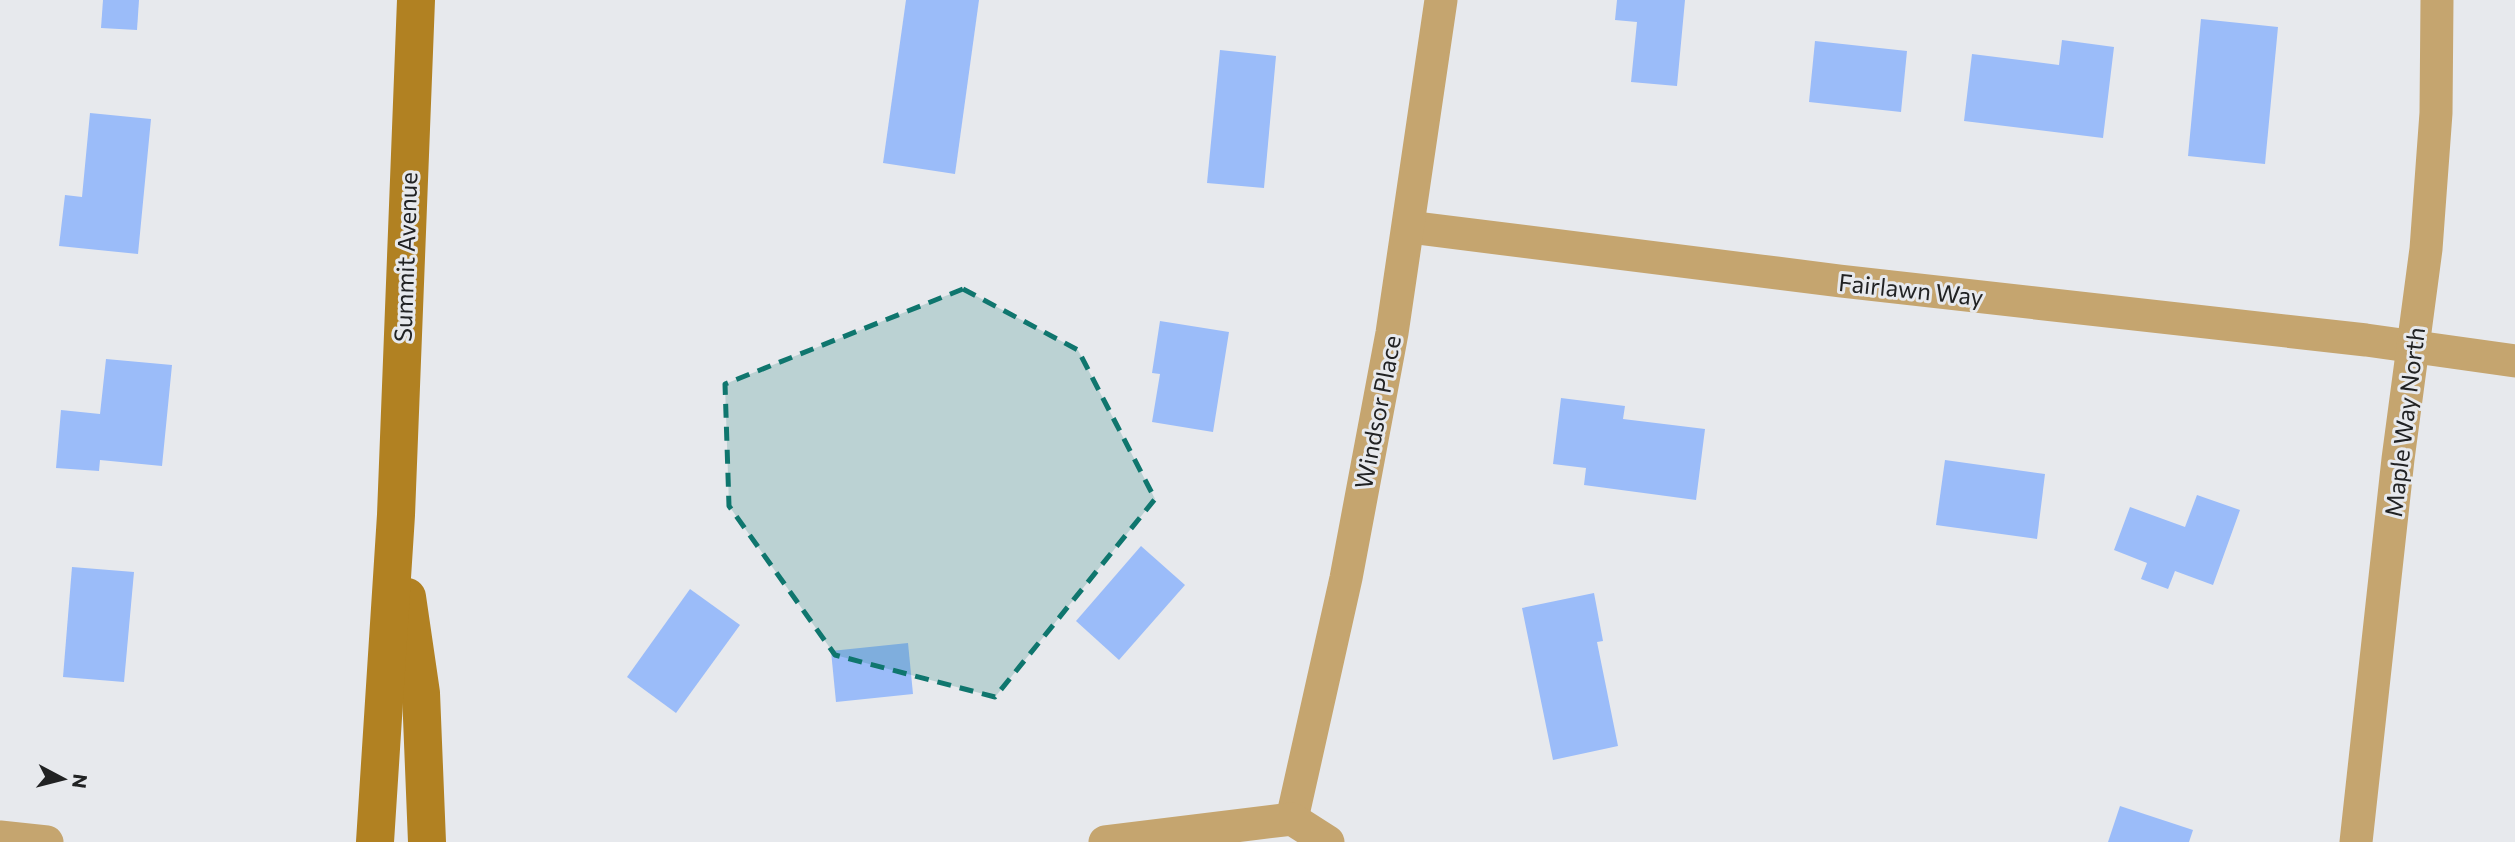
<svg xmlns="http://www.w3.org/2000/svg" width="2515" height="842" font-family="Commissioner,sans-serif">
<rect width="100%" height="100%" fill="#e7e9ed"/>
<!-- building -->
<g fill="#9bbcf9">
<polygon points="103,0 139,0 137,30 101,28"/>
<polygon points="906,0 979,0 955,174 883,163"/>
<polygon points="1617,0 1685,0 1677,86 1631,82 1637,22 1615,20"/>
<polygon points="2201,19 2278,27 2265,164 2188,156"/>
<polygon points="2062,40 2114,47 2103,138 1964,121 1972,54 2059,65"/>
<polygon points="1815,41 1907,51 1901,112 1809,102"/>
<polygon points="1220,50 1276,56 1264,188 1207,183"/>
<polygon points="90,113 151,119 138,254 59,246 65,195 82,197"/>
<polygon points="1160,321 1229,332 1213,432 1152,422 1160,374 1152,373"/>
<polygon points="106,359 172,365 162,466 100,460 99,471 56,468 61,410 100,414"/>
<polygon points="1561,398 1625,406 1623,419 1705,429 1696,500 1584,485 1586,468 1553,464"/>
<polygon points="1945,460 2045,474 2037,539 1936,525"/>
<polygon points="2197,495 2240,510 2213,585 2175,571 2168,589 2141,579 2147,563 2114,550 2130,507 2185,527"/>
<polygon points="1141,546 1185,585 1119,660 1076,621"/>
<polygon points="72,567 134,572 124,682 63,677"/>
<polygon points="690,589 740,625 676,713 627,677"/>
<polygon points="1594,593 1603,641 1597,642 1618,746 1553,760 1522,608"/>
<polygon points="908,643 913,694 836,702 831,651"/>
<polygon points="2120,806 2193,830 2189,842 2108,842"/>
</g>
<g fill="none" stroke-linecap="round" stroke-linejoin="round">
<!-- minor -->
<g stroke="#c5a56f" stroke-width="33">
<polyline points="1409,227 1840,281 2366,340 2515,361"/>
<polyline points="1292,819 1346,578 1392,333 1441,0"/>
<polyline points="0,837 47,842"/>
<polyline points="1105,842 1292,819 1328,842"/>
<polyline points="2356,842 2398,459 2426,249 2436,113 2437,0"/>
</g>
<!-- secondary -->
<g stroke="#b18122" stroke-width="38">
<polyline points="407,597 421,693 427,842"/>
<polyline points="375,842 396,515 416,0"/>
</g>
</g>
<!-- marked area -->
<path fill="#0f766e" fill-opacity="0.2" stroke="#0f766e" stroke-width="5" stroke-dasharray="14 9" stroke-linejoin="round" d="M963 289 1078 350 1155 499 995 697 835 655 729 506 725 384Z"/>
<g text-anchor="middle" dominant-baseline="central" stroke-width="6" stroke-linejoin="round" paint-order="stroke">
<!-- street labels -->
<g font-size="24" fill="#212223" stroke="#e7e9ed">
<text transform="translate(405 257) rotate(-88)">Summit Avenue</text>
<text transform="translate(1911 289) rotate(6)">Fairlawn Way</text>
<text transform="translate(1377 412) rotate(-79)">Windsor Place</text>
<text transform="translate(2404 422) rotate(-83)">Maple Way North</text>
</g>
</g>
<!-- north arrow -->
<g transform="translate(63 779) rotate(97)" stroke="#e7e9ed" stroke-width="5" paint-order="stroke">
<path d="M0-5L12 26L0 18L-12 26Z" fill="#212223"/>
<text y="-10" font-size="19" font-weight="bold" text-anchor="middle" fill="#212223">N</text>
</g>
</svg>
